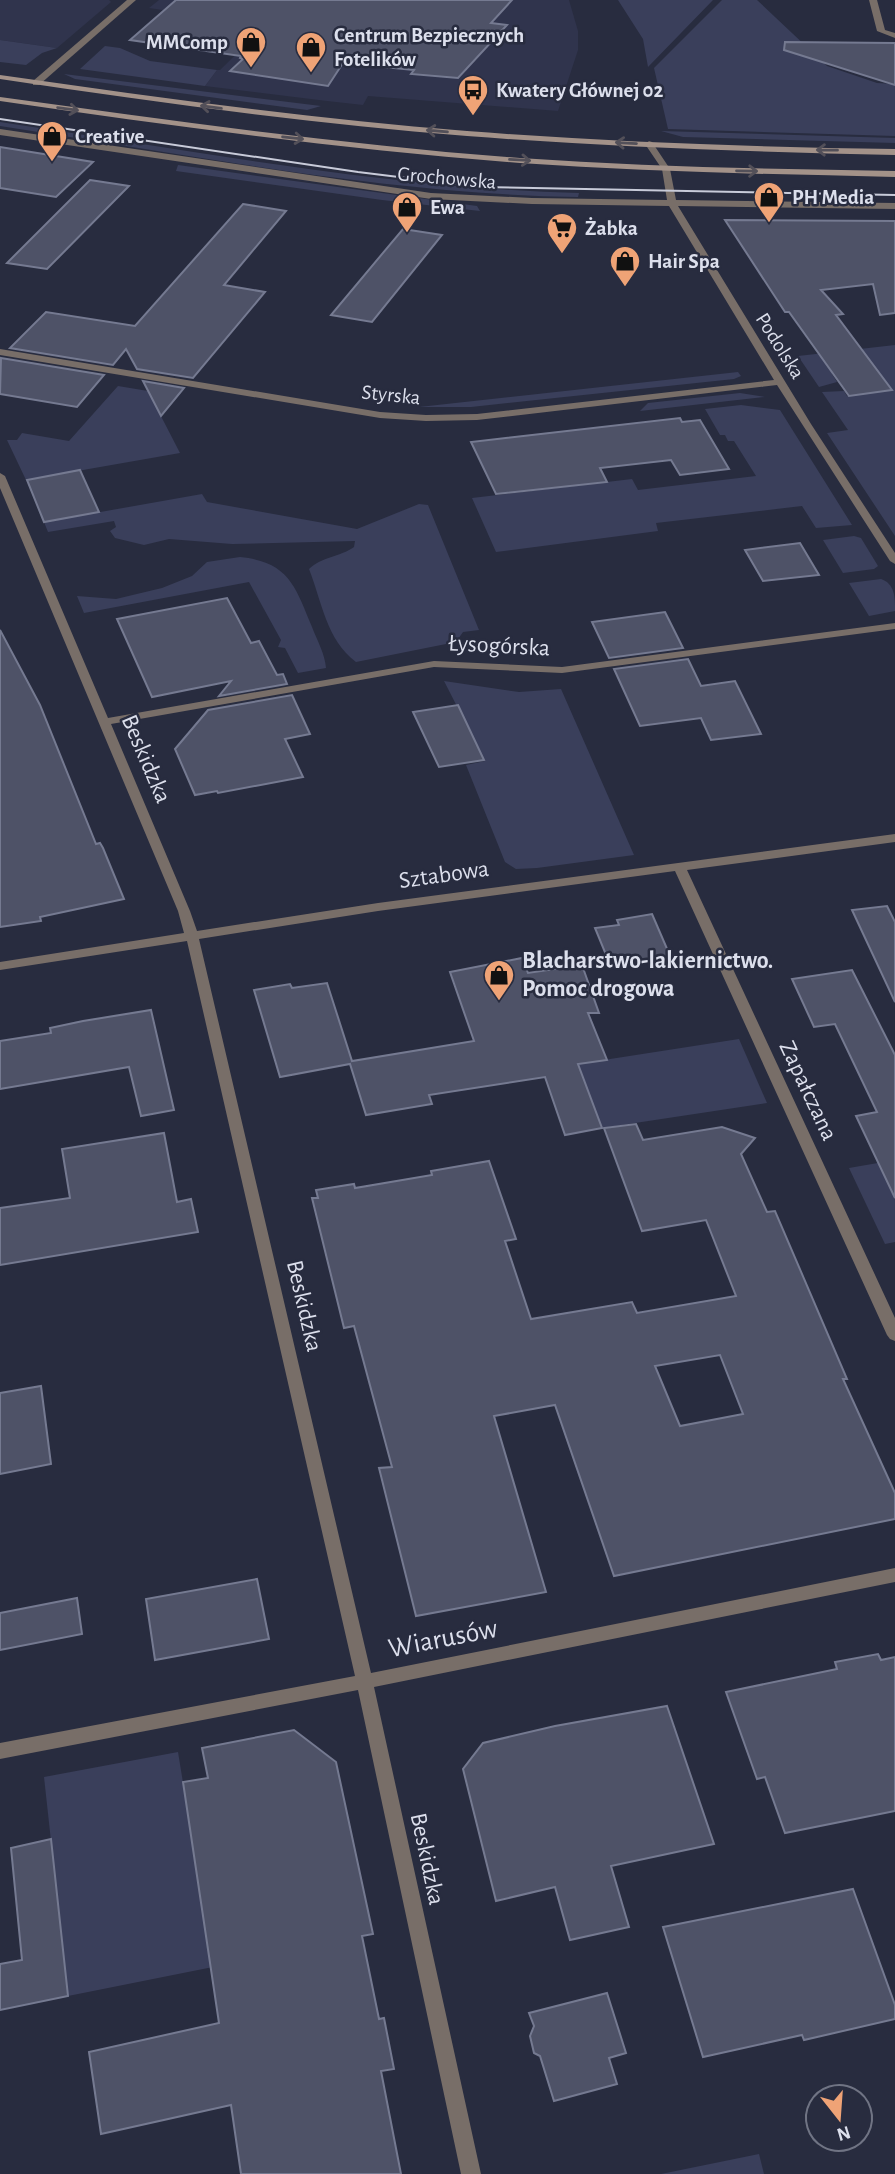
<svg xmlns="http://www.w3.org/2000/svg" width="895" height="2174" font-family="'Alegreya Sans',sans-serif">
<rect width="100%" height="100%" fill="#282c3f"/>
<!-- built -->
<g fill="#30344d">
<polygon points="0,0 109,0 111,2 57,48 0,40"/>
<polygon points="159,0 569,0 578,31 578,50 558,111 368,96 363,105 327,101 205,86 217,70 220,70 266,25 149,8"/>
</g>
<!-- green -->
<g fill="#3a3f5b">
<polygon points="618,0 713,0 648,67 643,39"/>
<polygon points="722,0 757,0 827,66 877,83 895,84 895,136 668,129 654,68"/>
<polygon points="0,40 57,48 42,53 26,65 0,62"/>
<polygon points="105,46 120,48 150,61 217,70 205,86 80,69"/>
<polygon points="64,74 321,106 307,110 75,79"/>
<path d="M0 122C192 150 384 188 579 193L578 197C385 194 191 155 0 126Z"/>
<polygon points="661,131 895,138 895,143 683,137"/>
<polygon points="178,165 477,206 480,211 382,200 176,171"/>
<polygon points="895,345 895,536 827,433 848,430 822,392 844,391 847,396 892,390 876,369 832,374 837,382 819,387 798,356"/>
<polygon points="738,372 741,376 734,379 471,407 419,407"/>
<polygon points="118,386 148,391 180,453 26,480 7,440 17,440 22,433 69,441"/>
<polygon points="740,393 765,397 640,411 648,403"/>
<polygon points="741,405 780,410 852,525 816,528 802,506 656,523 658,531 496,552 472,498 632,479 638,490 756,476 734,441 728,441 725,435 720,435 705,409"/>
<path d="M202 494 207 502 357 529 419 504 428 505 479 630 463 632 456 642 356 662C326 639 322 602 309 569 323 556 340 557 354 547L355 541 232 544 169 539 144 545 115 538 110 531 116 527 114 521 48 532 44 522Z"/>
<polygon points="854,536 861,538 878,566 874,569 843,573 823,540"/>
<path d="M240 557C289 562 295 586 312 627 317 640 325 654 326 668L298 673 285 648 278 647 281 640 249 582 84 613 77 596 116 599 162 588 192 576 207 562Z"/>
<path d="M881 579C895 584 895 597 895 611L869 616 849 583Z"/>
<polygon points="444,681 519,692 561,689 634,855 537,868 516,869 505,862 466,765 485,761"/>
<polygon points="739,1039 767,1103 602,1128 578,1064"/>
<polygon points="895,1160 895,1242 885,1244 849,1168"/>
<polygon points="178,1752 213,1967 68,1996 44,1777"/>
<polygon points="759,2154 764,2174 661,2174"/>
</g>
<!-- building -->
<g fill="#4e5267" stroke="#757a91" stroke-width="2" fill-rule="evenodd">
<polygon points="176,0 512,0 491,23 507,25 458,78 411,74 414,70 343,63 328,86 230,71 243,59 240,58 241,56 130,40"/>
<polygon points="785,42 895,43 895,85 784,50"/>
<polygon points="0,147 93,162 56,197 0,188"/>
<polygon points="90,180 129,186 47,269 7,263"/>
<polygon points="243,204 286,211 224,285 265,292 193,378 137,369 126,349 113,365 10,348 46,312 135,326"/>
<polygon points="725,220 895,221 895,313 880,315 873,284 821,290 843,314 836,315 892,390 849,396 789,312 785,312"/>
<polygon points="403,229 442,235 372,322 331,315"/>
<polygon points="1,358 104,375 77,407 0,394"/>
<polygon points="143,381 184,388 161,416"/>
<polygon points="680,418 682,422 700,420 729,469 680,475 671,460 600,468 607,482 496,494 471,442"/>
<polygon points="80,470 99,512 44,522 27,480"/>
<polygon points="800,543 819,575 763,581 745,550"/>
<polygon points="227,598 251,643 259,641 277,675 283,674 287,684 219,696 231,681 152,697 117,619"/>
<polygon points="665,612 683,648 609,658 592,622"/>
<polygon points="0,630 40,705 96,844 100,843 103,848 124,899 40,917 41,921 0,927"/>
<polygon points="688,659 701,686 735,681 761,734 711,740 701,718 640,726 614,669"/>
<polygon points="292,695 310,734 285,739 303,777 218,793 217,791 195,795 175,749 208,710"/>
<polygon points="458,705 484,760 439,767 413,712"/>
<polygon points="887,906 895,922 895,1002 852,910"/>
<polygon points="652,914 671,958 611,967 595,928 619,925 617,920"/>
<polygon points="522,958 528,973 582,965 599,1013 588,1013 607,1060 578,1064 602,1128 565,1135 545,1077 429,1095 432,1104 366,1115 350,1064 280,1077 254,990 290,984 292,988 327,983 352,1061 474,1041 450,972"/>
<polygon points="852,970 895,1055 895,1198 856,1116 877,1112 835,1024 814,1027 792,979"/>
<polygon points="151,1010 174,1110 141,1116 129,1067 0,1089 0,1041 51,1033 50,1028 83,1021"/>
<path d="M636 1124 643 1140 722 1127 755 1138 741 1154 767 1212 775 1211 847 1379H843L895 1493V1519L614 1576 555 1405 494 1416 546 1592 416 1616 379 1468 392 1467 354 1326 344 1328 312 1198H318L316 1190 354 1184 355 1188 432 1175 431 1171 489 1161 516 1239 505 1241 531 1319 632 1302 637 1313 736 1296 706 1220 642 1231 604 1128ZM720 1355 743 1414 680 1426 655 1366Z"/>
<polygon points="164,1133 177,1202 191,1199 198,1232 0,1265 0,1208 70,1198 62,1149"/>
<polygon points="41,1386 51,1464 0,1474 0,1393"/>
<polygon points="257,1579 269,1639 155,1660 146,1599"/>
<polygon points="77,1598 82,1634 0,1650 0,1613"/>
<polygon points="878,1654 881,1660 895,1657 895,1811 785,1833 765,1777 757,1779 726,1692 837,1669 835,1662"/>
<polygon points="667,1706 714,1844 611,1866 629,1927 570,1940 555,1887 496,1901 463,1769 483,1743 555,1726"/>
<polygon points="294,1730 336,1762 373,1934 362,1936 379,2019 384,2018 394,2069 381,2071 401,2174 241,2174 231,2105 101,2134 89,2052 219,2023 183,1782 208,1778 202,1748"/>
<polygon points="51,1839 68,1996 0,2010 0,1964 22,1960 11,1848"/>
<polygon points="853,1889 895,2005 895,2019 804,2040 802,2035 703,2057 663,1927"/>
<polygon points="607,1993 626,2053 609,2058 617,2084 554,2101 540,2056 534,2053 530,2036 534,2026 529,2013"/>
</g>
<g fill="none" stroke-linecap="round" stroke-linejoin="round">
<!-- street -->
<g fill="#786e68" fill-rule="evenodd">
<polygon points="127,0 136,0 39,85 33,85 33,81"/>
<polygon points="869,0 877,0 885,30 895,33 895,38 877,31"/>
<polygon points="0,129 431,193 532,198 667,200 662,169 645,144 649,141 652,142 670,169 676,200 895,203 895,209 678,206 811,424 895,553 895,564 890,561 777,385 477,420 426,421 380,418 0,355 0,349 380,412 426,415 477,414 774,380 669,206 532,204 431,199 0,135"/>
<polygon points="0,473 5,476 108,718 434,661 562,667 895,623 895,629 562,673 434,667 111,724 190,911 197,931 378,903 895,834 895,842 687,870 895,1318 895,1341 890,1339 887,1335 675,871 378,911 199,939 371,1673 895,1568 895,1582 374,1687 481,2174 461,2174 358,1690 0,1759 0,1743 355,1676 187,941 0,970 0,962 184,933 178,911 0,488"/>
</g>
<!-- secondary -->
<g fill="#a39289" fill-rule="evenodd">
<path d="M0 75C155 97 311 119 467 131 610 142 752 147 895 149V155C752 152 610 147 467 136 311 124 155 102 0 79Z"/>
<path d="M0 97C173 121 346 145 520 158 645 167 770 169 895 171V177C770 174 645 172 520 163 346 150 173 126 0 101Z"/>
</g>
<!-- tram -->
<polyline stroke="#c8cbd9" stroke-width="2" points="0,119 358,172 480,187 895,195"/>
</g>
<!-- one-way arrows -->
<defs><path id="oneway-shaft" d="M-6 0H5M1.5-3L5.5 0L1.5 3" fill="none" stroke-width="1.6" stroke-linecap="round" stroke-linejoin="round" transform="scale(1.75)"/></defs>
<g stroke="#535059">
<use href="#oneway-shaft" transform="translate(211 107) rotate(-172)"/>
<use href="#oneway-shaft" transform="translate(68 109) rotate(8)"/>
<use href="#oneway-shaft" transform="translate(437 131) rotate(-175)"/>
<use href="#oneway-shaft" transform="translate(293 138) rotate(6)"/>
<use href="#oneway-shaft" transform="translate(626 143) rotate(-177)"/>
<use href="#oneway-shaft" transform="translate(827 150) rotate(-179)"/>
<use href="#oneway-shaft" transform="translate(520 160) rotate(3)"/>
<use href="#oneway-shaft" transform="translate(747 171) rotate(1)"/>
</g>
<!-- icons -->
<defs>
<g id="shop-pin" transform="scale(1.575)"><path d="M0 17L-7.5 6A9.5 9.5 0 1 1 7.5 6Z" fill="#efa376" stroke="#282c3f"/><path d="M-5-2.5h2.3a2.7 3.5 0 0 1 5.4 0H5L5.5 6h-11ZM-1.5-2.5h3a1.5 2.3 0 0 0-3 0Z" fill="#111"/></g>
<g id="bus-pin" transform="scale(1.575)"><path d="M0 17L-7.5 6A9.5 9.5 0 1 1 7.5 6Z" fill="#efa376" stroke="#282c3f"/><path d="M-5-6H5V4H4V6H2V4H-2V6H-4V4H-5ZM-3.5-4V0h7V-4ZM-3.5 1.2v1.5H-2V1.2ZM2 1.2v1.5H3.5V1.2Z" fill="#111"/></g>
<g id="supermarket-pin" transform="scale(1.575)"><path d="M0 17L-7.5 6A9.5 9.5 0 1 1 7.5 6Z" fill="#efa376" stroke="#282c3f"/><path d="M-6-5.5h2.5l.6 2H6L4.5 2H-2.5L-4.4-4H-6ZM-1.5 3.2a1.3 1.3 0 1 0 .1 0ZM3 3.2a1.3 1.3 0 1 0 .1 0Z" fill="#111"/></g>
</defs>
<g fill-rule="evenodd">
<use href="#shop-pin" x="251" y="42"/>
<use href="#shop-pin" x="311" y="47"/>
<use href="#bus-pin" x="473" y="90"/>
<use href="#shop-pin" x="52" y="136"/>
<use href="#shop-pin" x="769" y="197"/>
<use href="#shop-pin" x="407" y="207"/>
<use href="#supermarket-pin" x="562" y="228"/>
<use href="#shop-pin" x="625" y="261"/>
<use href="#shop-pin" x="499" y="975"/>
</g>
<g text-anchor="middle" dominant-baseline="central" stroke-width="5" stroke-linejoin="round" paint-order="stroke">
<!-- far-poi labels -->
<g font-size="21" font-weight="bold" fill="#dcdfec" stroke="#282c3f" text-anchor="start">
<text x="334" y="35">Centrum Bezpiecznych<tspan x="334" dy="24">Fotelików</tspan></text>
<text x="228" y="42" text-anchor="end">MMComp</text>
<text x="496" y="90">Kwatery Głównej 02</text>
<text x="75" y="136">Creative</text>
<text x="792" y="197">PH Media</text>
<text x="430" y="207">Ewa</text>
<text x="585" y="228">Żabka</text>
<text x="648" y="261">Hair Spa</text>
</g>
<!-- far-street labels -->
<g font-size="21" fill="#dcdfec" stroke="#282c3f">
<text transform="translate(447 178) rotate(5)">Grochowska</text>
<text transform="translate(780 346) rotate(58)">Podolska</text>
<text transform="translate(391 395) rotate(6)">Styrska</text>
</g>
<!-- street labels -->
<g font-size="24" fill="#dcdfec" stroke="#282c3f">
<text transform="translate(499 646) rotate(3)">Łysogórska</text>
<text transform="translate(146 759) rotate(67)">Beskidzka</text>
<text transform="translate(444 875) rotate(-8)">Sztabowa</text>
<text transform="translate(808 1091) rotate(65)">Zapałczana</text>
<text transform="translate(304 1306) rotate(77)">Beskidzka</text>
<text transform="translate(427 1859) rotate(78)">Beskidzka</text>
</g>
<!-- poi labels -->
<g font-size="24" font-weight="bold" fill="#dcdfec" stroke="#282c3f" text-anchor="start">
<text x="522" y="961">Blacharstwo-lakiernictwo.<tspan x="522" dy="28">Pomoc drogowa</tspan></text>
</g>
<!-- near-street labels -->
<g font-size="28" fill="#dcdfec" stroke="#282c3f">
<text transform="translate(443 1639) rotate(-11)">Wiarusów</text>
</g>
</g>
<!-- north arrow -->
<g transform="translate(839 2118) rotate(163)"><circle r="33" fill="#282c3f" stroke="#707484" stroke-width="2"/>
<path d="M0-5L12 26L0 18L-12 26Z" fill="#efa376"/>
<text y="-10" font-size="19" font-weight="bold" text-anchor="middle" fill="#dcdfec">N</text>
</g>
</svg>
